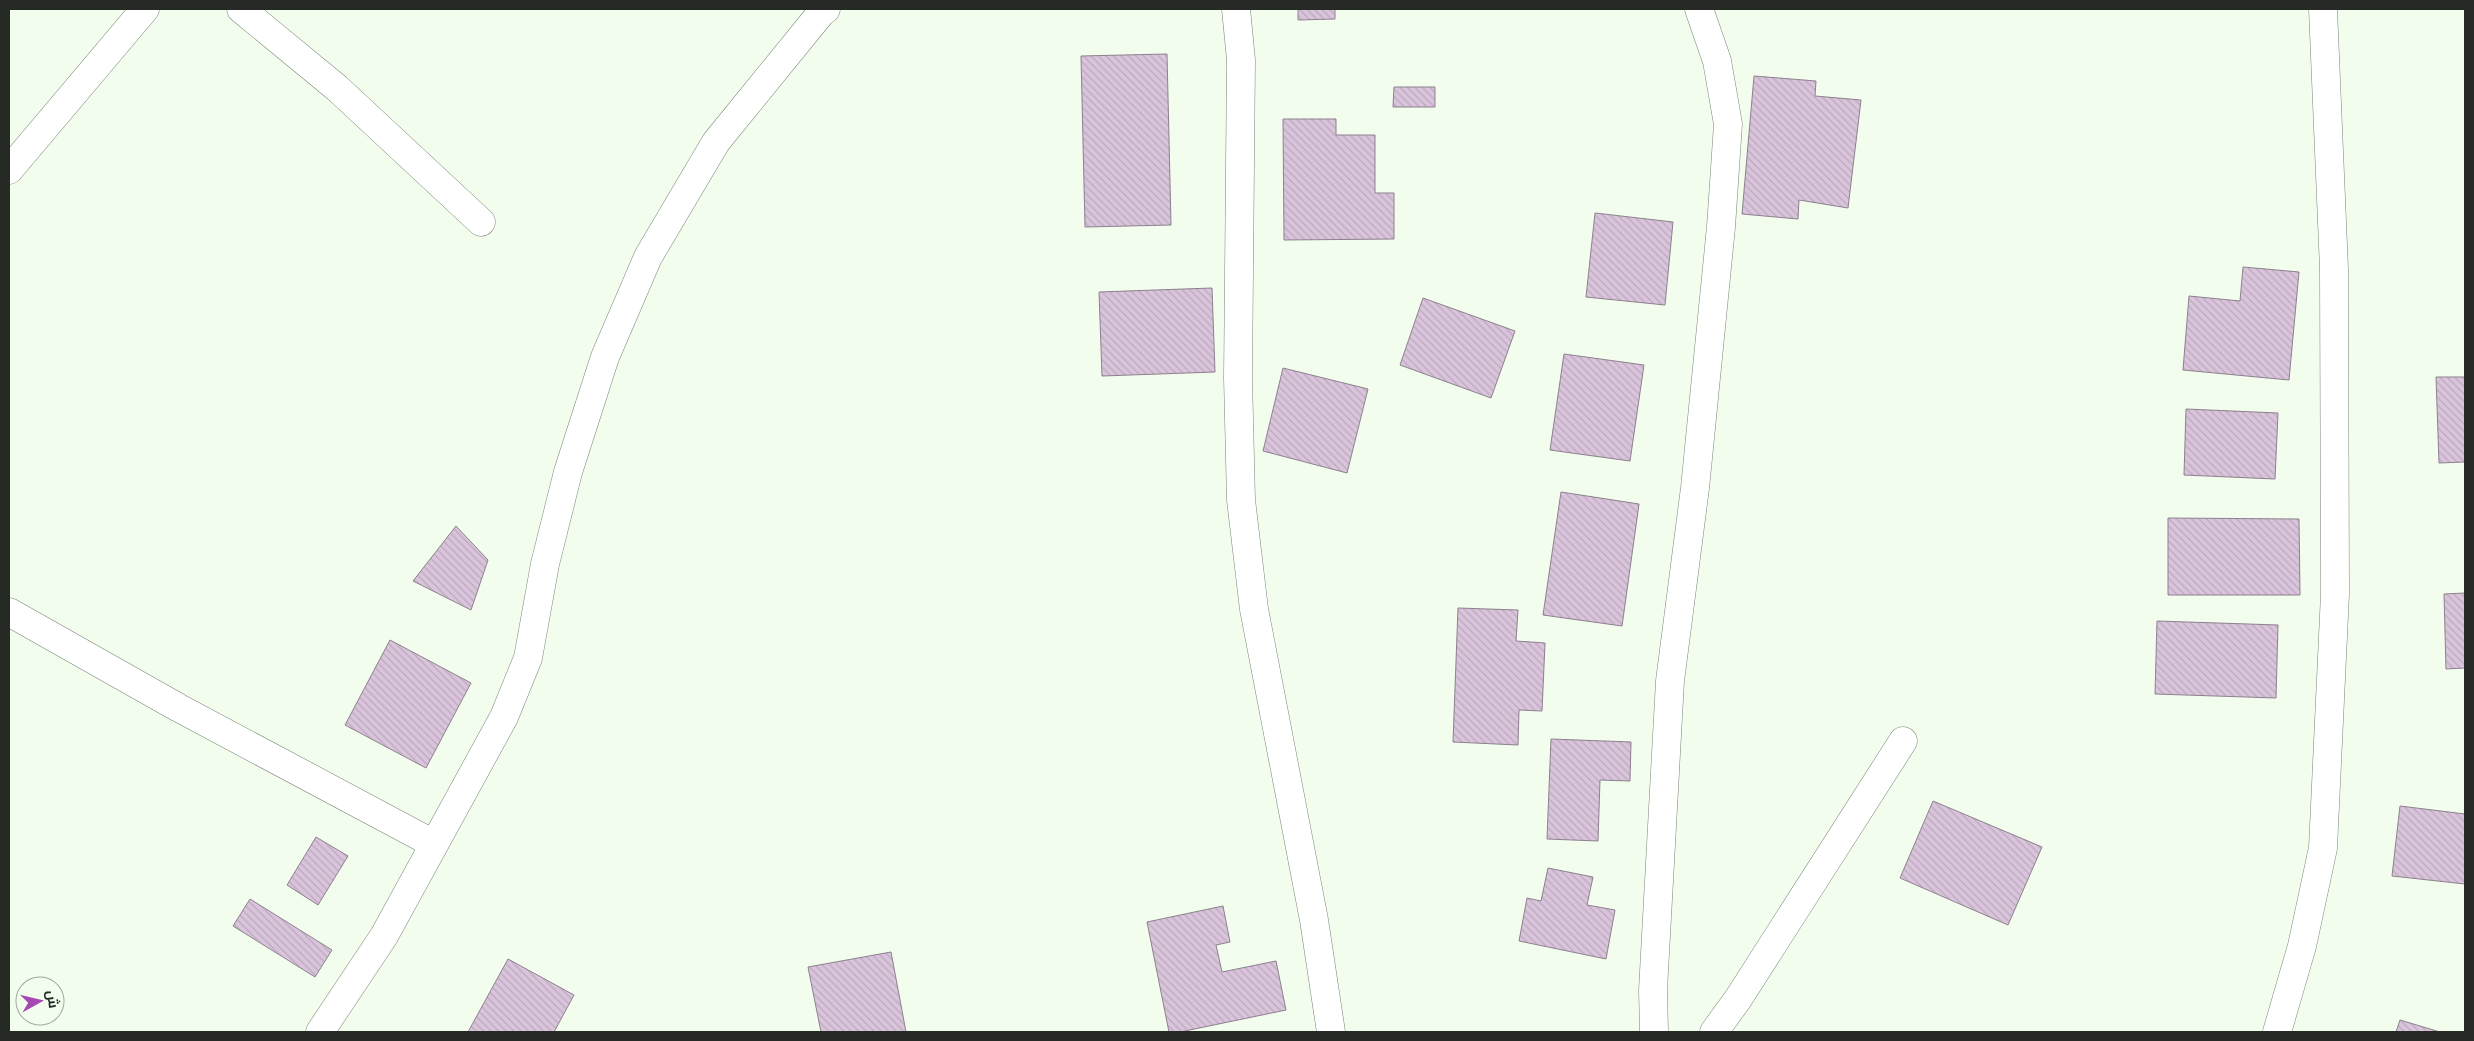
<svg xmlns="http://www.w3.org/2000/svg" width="2474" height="1041" font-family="Manrope,Cairo,sans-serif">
<defs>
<pattern id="building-back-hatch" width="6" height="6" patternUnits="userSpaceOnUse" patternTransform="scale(1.25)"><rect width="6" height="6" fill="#dac4dc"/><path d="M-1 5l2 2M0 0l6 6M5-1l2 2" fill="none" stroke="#bba9bd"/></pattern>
</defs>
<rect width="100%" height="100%" fill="#f2fdee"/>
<!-- building -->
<g fill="url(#building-back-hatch)" stroke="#8c818d">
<polygon points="1298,9 1335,9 1335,19 1298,20"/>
<polygon points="1167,54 1171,225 1085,227 1081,56"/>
<polygon points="1754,76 1816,81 1815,96 1861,100 1848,208 1799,200 1798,219 1742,214"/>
<polygon points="1394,87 1435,87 1435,107 1393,107"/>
<polygon points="1283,119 1336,119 1336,135 1375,135 1375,193 1394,193 1394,239 1284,240"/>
<polygon points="1595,213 1673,222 1665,305 1586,297"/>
<polygon points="2243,267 2299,272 2289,380 2183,370 2189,296 2240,301"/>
<polygon points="1212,288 1215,372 1102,376 1099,292"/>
<polygon points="1423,298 1515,331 1491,398 1400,365"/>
<polygon points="1564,354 1644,365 1630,461 1550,450"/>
<polygon points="1283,368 1368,389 1347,473 1263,451"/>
<polygon points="2436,377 2465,377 2465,462 2439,463"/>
<polygon points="2186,409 2278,413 2275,479 2184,475"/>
<polygon points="1561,492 1639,504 1622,626 1543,615"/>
<polygon points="2168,518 2299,519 2300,595 2168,595"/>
<polygon points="456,526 488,560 471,610 413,581"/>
<polygon points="2465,593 2465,668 2446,669 2444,594"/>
<polygon points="1458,608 1518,610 1516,641 1545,643 1542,711 1519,710 1518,745 1453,742"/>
<polygon points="2157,621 2278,625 2276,698 2155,694"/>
<polygon points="390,640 471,683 426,768 345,725"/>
<polygon points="1551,739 1631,742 1630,781 1600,780 1598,841 1547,839"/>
<polygon points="1933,801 2042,847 2008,925 1900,878"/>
<polygon points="2400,806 2465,814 2465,884 2392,876"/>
<polygon points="316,837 348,856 318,905 287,885"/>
<polygon points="1548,868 1593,877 1587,905 1615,910 1606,959 1519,941 1527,898 1541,901"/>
<polygon points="250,899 332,950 315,977 233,926"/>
<polygon points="1223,906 1230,942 1216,945 1222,972 1276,961 1286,1010 1180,1032 1169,1032 1147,922"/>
<polygon points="891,952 906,1032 821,1032 808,967"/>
<polygon points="508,959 574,995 554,1032 468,1032"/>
<polygon points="2400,1020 2440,1032 2396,1032"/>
</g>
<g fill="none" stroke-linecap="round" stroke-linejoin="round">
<!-- minor casing -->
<g stroke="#7a8477" stroke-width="29">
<g id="minor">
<polyline points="241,9 337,88 481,222"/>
<polyline points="1236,9 1241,60 1238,378 1241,500 1254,609 1314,920 1331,1032"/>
<polyline points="9,170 145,9"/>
<polyline points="9,612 179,708 434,844"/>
<polyline points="320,1032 384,936 504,717 528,658 545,564 568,472 605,357 648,257 716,142 821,13 826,9"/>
<polyline points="1654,1032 1653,990 1670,681 1695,488 1721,227 1728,124 1717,61 1699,9"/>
<polyline points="1714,1032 1738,999 1903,741"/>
<polyline points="2277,1032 2302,946 2323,848 2335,594 2334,269 2323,9"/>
</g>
</g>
<!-- minor -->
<use href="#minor" stroke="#fff" stroke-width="28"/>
</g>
<!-- border -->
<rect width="2474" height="1041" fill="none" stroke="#262a25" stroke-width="20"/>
<!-- north arrow -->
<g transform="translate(40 1001) rotate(82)"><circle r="24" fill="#f2fdee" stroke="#a0a99e"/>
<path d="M0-4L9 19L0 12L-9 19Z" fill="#a749b3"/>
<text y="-8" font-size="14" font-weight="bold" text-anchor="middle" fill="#262a25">ش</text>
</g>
</svg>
